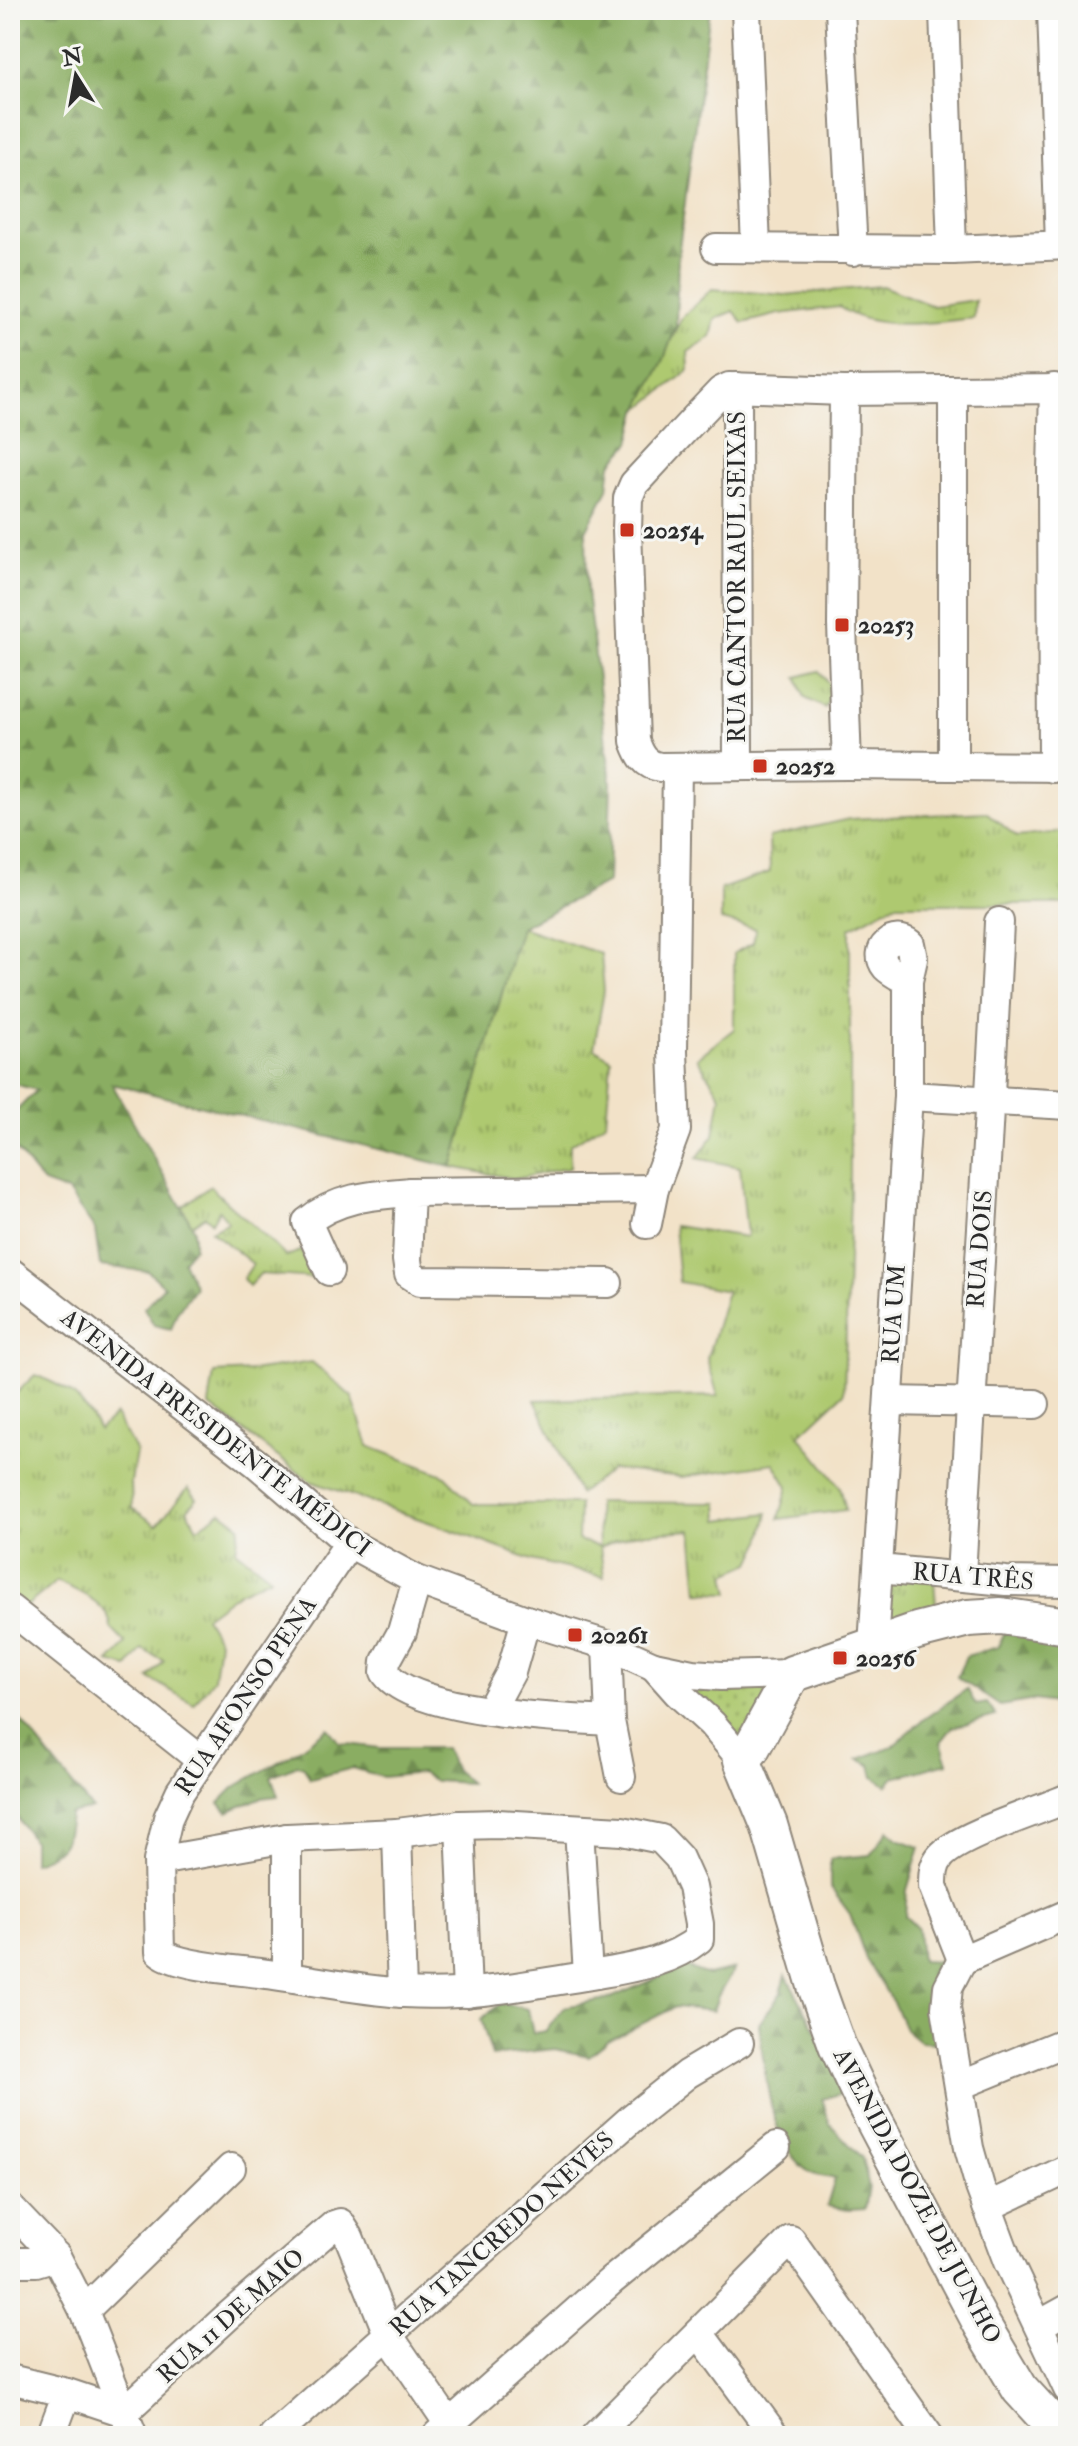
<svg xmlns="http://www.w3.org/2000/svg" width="1078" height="2446" font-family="'IM FELL Double Pica',serif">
<defs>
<pattern id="grass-tufts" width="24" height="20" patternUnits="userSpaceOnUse" patternTransform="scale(2)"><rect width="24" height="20" fill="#aec970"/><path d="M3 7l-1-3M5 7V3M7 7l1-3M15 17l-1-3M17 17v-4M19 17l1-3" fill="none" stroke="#8ea35c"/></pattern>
<pattern id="forest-firs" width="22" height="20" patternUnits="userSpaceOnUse" patternTransform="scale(2)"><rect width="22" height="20" fill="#8aad62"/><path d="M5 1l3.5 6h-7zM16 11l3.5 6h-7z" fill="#718d51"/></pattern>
<pattern id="park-dots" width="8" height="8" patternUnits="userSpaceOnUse" patternTransform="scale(2)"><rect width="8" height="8" fill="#aec970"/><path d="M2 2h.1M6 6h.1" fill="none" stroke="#8ea35c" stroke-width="1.8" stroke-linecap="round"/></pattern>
</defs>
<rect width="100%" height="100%" fill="#f6f6f2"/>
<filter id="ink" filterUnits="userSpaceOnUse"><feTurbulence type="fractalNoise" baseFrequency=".0125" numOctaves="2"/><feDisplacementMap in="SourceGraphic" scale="16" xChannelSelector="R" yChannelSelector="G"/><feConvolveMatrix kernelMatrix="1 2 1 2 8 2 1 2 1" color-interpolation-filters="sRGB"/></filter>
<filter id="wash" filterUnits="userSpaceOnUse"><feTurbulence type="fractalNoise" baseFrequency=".006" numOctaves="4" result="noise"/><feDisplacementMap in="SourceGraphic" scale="32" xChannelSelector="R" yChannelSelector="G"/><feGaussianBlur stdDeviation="1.8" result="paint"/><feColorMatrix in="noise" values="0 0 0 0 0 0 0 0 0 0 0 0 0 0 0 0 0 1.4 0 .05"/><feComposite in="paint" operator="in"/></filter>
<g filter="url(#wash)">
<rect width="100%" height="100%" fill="#f2e2c8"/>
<!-- grass -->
<g fill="url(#grass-tufts)" stroke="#6c7a4e" stroke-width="2">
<path d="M882 286 933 306 975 300 974 318C932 323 875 332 839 307L779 314 743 323 734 311 715 319 711 337 688 352 689 370 638 410 682 317 712 289 785 295Z"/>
<polygon points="819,671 834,690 825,708 805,698 797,677"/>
<polygon points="986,812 1017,837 1068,831 1068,904 895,904 850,928 850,1196 844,1393 799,1435 840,1487 846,1510 779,1519 788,1487 774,1463 682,1477 612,1469 579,1494 535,1400 718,1396 707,1359 727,1291 679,1282 674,1226 747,1237 740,1167 697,1158 714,1135 721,1096 697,1058 734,1029 734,953 753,943 756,929 721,920 721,889 770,872 769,837 849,819"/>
<polygon points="521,927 601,954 604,991 594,1048 611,1059 606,1122 570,1145 570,1167 516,1179 452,1167"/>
<path d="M210 1186C234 1211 262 1231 286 1257L301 1250 313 1278 260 1274 249 1286 243 1279 253 1264 211 1231 228 1222 219 1210 212 1222 205 1216 192 1225 182 1207Z"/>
<polygon points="312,1362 352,1397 368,1446 444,1475 473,1504 579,1504 578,1540 599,1547 597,1502 718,1503 719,1520 768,1513 761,1542 751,1563 726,1574 730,1593 698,1592 692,1530 633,1534 600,1547 604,1577 531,1560 460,1533 310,1481 209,1405 214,1373 251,1371"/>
<path d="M35 1375C73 1390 78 1395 99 1430L115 1415 136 1452 131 1482 132 1508 157 1525 188 1488 197 1498 187 1510 197 1528 221 1512 240 1526 236 1550 271 1577 239 1592 205 1617 219 1641 214 1678 194 1704 149 1678 164 1661 142 1649 128 1667 109 1662 126 1644 111 1628C109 1602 78 1592 57 1581L24 1608 10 1596V1399Z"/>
<polygon points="889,1574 934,1580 937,1618 879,1630"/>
</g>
<!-- forest -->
<g fill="url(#forest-firs)" stroke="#5a6c46" stroke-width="2">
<polygon points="10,10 710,10 678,256 676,326 664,359 638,410 630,443 611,464 608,489 586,531 587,592 611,782 608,882 521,927 452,1167 112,1084 194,1229 194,1247 183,1261 195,1287 177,1312 171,1329 154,1325 144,1308 164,1286 148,1271 100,1266 95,1230 68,1192 43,1183 10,1142 10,1117 37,1090 10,1083"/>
<polygon points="1006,1630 1068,1638 1068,1705 1035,1700 1000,1706 957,1677 966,1656 998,1647"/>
<path d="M967 1689 976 1705 987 1703 996 1716 953 1727 941 1742 948 1763C929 1767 913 1774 894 1777L887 1786 874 1777 871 1765 858 1759 893 1746 924 1719Z"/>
<path d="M10 1707 92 1809 70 1814C68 1842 62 1854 33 1862V1841L10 1807Z"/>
<polygon points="328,1728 340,1743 380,1748 445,1748 455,1770 470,1783 435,1781 421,1773 383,1777 353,1768 310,1779 304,1767 297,1765 271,1776 278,1796 260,1798 227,1812 219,1803 235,1787 292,1754"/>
<polygon points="888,1830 898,1839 920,1847 907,1890 905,1916 918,1929 921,1961 942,1962 942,2001 938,2043 921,2042 905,2029 894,2004 866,1959 850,1914 830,1887 830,1859 871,1855"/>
<polygon points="683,1966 708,1975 734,1969 718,1996 713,2011 675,2007 608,2041 589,2056 555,2049 492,2056 481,2019 501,2003 528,2009 533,2033 546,2031 564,2007 611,1998"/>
<path d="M786 1975 849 2091 822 2099 830 2124 862 2158 869 2187 865 2209 848 2210 827 2206 835 2179C828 2177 817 2176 811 2173 768 2148 765 2068 759 2024L781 1993Z"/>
</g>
<!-- park -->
<polygon fill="url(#park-dots)" stroke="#6c7a4e" stroke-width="2" points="656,1672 791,1677 751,1747"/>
</g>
<g filter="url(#ink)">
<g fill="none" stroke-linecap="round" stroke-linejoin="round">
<!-- minor casing -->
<g stroke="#8e867a" stroke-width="32">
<g id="minor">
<polyline points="746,10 756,247"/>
<polyline points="840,10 853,251"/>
<polyline points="944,10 952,250"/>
<polyline points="1052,10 1060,245"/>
<polyline points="716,248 952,250 1068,245"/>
<polyline points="737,387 738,766"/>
<path d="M1068 389 844 391 729 387 721 391 699 414 634 484 628 498 627 530 635 741C640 755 645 765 660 767L847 765 1068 767"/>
<polyline points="844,391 842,625 847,765"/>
<polyline points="953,766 953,390"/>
<polyline points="1053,768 1052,470 1054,388"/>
<polyline points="908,1096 1068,1105"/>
<polyline points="647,1224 654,1189 676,1130 673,1051 677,767"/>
<path d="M329 1271 307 1222C337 1197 373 1195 410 1192"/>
<polyline points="10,1272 256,1463 349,1543 417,1580 526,1620 607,1645 654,1666 692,1674 721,1676 792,1674"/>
<polyline points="608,1283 420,1281 409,1274 407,1260 410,1192 654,1189"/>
<polyline points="889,1401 1035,1404"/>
<polyline points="879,1569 1006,1581 1068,1582"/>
<path d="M961 1576C973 1358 989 1140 999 922"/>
<path d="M417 1580 402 1632 386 1661 385 1672C410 1713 563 1719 610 1721"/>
<polyline points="10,1609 201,1760"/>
<polyline points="607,1645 610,1721 621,1777"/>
<path d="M873 1646 908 1096V981L913 959 910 944C894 931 872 949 886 967 892 973 901 977 908 981"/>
<polyline points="654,1666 678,1693 712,1724 742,1760"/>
<polyline points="490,1711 511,1672 526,1620"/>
<polyline points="460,1825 467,1993"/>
<polyline points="579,1829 588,1975"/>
<polyline points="397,1833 402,1993"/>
<path d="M158 1861 287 1838 397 1833 460 1825 498 1824 622 1831 661 1839 679 1858 692 1887 699 1924V1939C668 1964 629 1968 591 1975 529 1985 468 1997 404 1993 356 1990 308 1979 260 1973 236 1970 177 1966 160 1952L158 1861 168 1818 180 1792 349 1543"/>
<polyline points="962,1960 948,1987 946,2008 969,2148 980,2187 1008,2262 1068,2389"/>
<path d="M962 1960 933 1886C933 1875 933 1865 941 1856 960 1835 1039 1811 1068 1798"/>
<polyline points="962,1960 1068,1914"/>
<polyline points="287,1976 287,1838"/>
<polyline points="960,2085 1068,2041"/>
<polyline points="987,2207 1068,2169"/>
<polyline points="10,2208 56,2256 84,2311 133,2436"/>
<polyline points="10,2262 36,2262 56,2256"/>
<polyline points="84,2311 231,2168"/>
<polyline points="1039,2325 1068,2309"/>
<polyline points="699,2333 775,2436"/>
<polyline points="10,2379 67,2393 124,2412 226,2318 334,2225 340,2223 349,2237 389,2336 449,2424"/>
<polyline points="437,2435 611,2281 776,2147"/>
<polyline points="51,2436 67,2393"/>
<polyline points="274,2436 632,2118 687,2074 739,2043"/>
<polyline points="595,2436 791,2240 929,2436"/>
</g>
</g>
<!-- major casing -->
<g stroke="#8e867a" stroke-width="40">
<polyline id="major" points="1063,2436 1020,2389 982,2325 862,2098 837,2045 816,1986 769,1825 742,1760 751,1749 792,1674 917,1631 968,1618 1001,1616 1068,1626"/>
</g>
<!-- minor -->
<use href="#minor" stroke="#fff" stroke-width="28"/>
<!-- major -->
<use href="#major" stroke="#fff" stroke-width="36"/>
</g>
</g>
<!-- markers -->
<g fill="#c8321e" stroke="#f6f6f2" stroke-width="3">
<rect x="619" y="522" width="16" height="16" rx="4"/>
<rect x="834" y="617" width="16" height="16" rx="4"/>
<rect x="752" y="758" width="16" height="16" rx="4"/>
<rect x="567" y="1627" width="16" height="16" rx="4"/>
<rect x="832" y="1650" width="16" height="16" rx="4"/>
</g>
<g text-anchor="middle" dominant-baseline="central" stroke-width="6" stroke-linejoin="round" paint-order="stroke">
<!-- poi labels -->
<g font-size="24" font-weight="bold" fill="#2b2b2b" stroke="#f6f6f2" text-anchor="start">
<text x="643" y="530">20254</text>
<text x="858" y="625">20253</text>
<text x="776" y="766">20252</text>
<text x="591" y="1635">20261</text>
<text x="856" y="1658">20256</text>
</g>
<!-- street labels -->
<g font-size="24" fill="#2b2b2b" stroke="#f6f6f2">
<text transform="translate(737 577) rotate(-90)">RUA CANTOR RAUL SEIXAS</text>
<text transform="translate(980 1249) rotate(-86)">RUA DOIS</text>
<text transform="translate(894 1314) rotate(-86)">RUA UM</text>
<text transform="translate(216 1433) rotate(38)">AVENIDA PRESIDENTE MÉDICI</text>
<text transform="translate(973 1577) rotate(5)">RUA TRÊS</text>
<text transform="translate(246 1696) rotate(-56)">RUA AFONSO PENA</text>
<text transform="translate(917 2196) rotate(62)">AVENIDA DOZE DE JUNHO</text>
<text transform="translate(502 2234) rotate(-42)">RUA TANCREDO NEVES</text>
<text transform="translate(231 2316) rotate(-42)">RUA 11 DE MAIO</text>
</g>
</g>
<!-- margin -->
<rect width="1078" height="2446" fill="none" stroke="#f6f6f2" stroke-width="40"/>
<!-- north arrow -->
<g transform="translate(76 76) rotate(349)" stroke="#f6f6f2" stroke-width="6" paint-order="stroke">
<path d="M0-6L14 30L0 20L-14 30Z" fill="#2b2b2b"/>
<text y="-12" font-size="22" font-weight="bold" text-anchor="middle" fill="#2b2b2b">N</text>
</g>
</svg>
